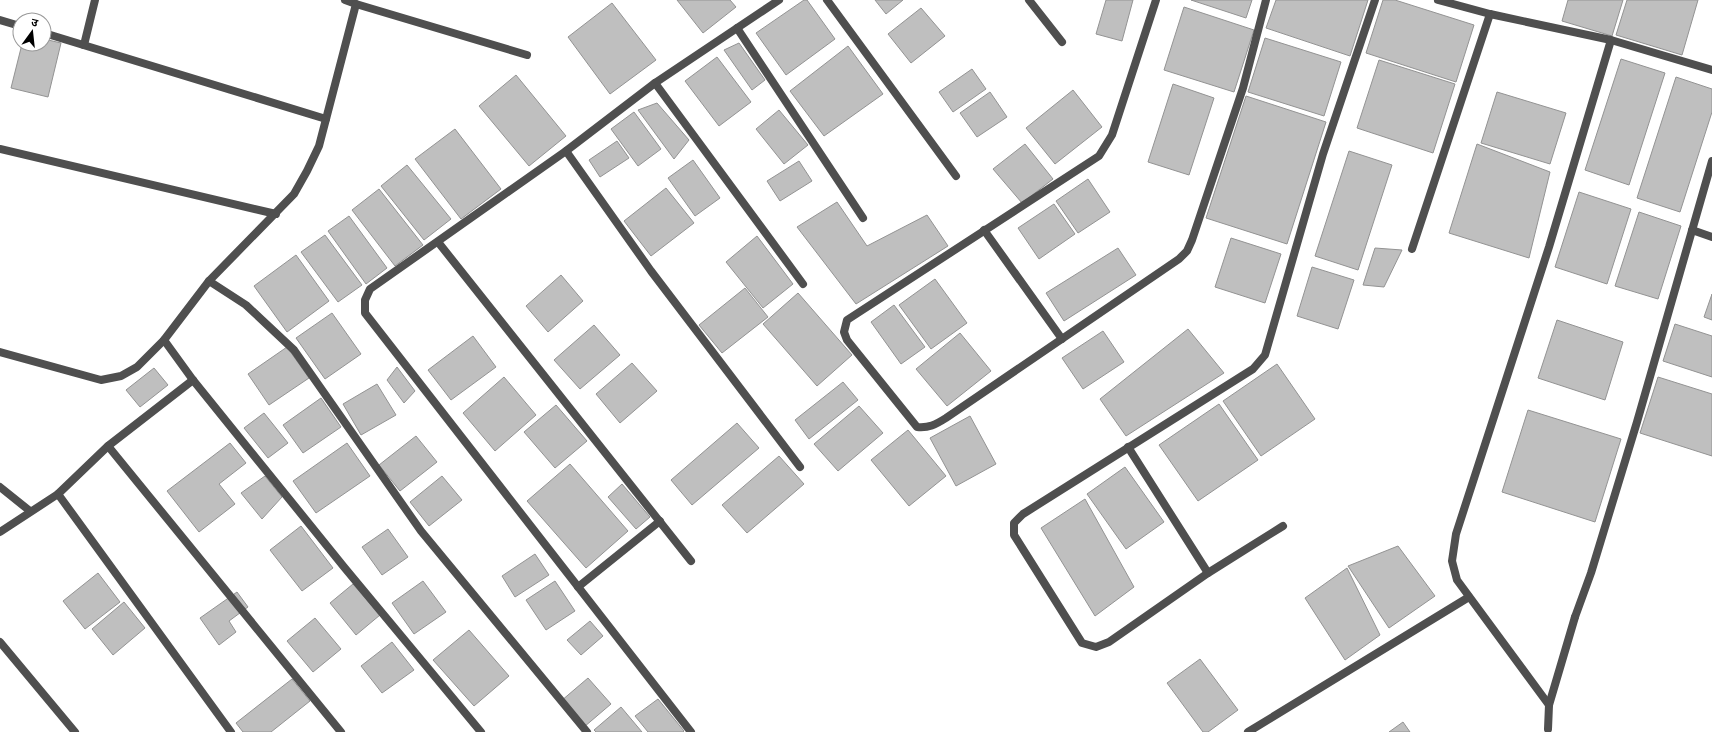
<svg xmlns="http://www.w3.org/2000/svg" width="1712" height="732" font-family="'IBM Plex Sans','Noto Sans Devanagari',sans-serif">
<rect width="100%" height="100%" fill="#fff"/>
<!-- building -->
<g fill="#bfbfbf" stroke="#939393">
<polygon points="677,0 730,0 736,7 703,33"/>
<polygon points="804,0 807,0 835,39 786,75 756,33"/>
<polygon points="875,0 903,0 886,14"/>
<polygon points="1106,0 1133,0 1122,41 1096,34"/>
<polygon points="1191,0 1252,0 1246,18"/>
<polygon points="1276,0 1368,0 1350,56 1266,28"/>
<polygon points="1383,0 1395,0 1474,25 1456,82 1366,53"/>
<polygon points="1568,0 1623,0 1612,36 1562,21"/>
<polygon points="1627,0 1698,0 1682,55 1616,35"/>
<polygon points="612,3 656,60 610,94 568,37"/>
<polygon points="1184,7 1254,30 1234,92 1164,70"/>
<polygon points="921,8 945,36 911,63 888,34"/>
<polygon points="1265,38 1341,62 1324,116 1248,92"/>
<polygon points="44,39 61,43 48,97 11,88 22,44 44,44"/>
<polygon points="739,43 765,80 752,90 724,50"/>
<polygon points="848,46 883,94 824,136 790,91"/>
<polygon points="717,57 751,102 719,126 685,81"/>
<polygon points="1621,59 1665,73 1629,185 1585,170"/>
<polygon points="1379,60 1455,84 1433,153 1357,128"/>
<polygon points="972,69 986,89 953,112 939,92"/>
<polygon points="516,75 566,136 529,166 479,106"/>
<polygon points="1676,77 1712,89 1712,112 1680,212 1637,198"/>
<polygon points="1173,84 1214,98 1189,175 1148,162"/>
<polygon points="1073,90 1102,127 1055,164 1026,128"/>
<polygon points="990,92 1007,117 977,137 960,113"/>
<polygon points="1497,92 1566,113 1550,164 1481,143"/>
<polygon points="1246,96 1326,122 1287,244 1206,218"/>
<polygon points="657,103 689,140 674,159 638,110"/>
<polygon points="779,110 808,145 784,164 756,129"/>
<polygon points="634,112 661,149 638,166 611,129"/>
<polygon points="455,129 501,189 461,219 415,159"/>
<polygon points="617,141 629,158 600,177 589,160"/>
<polygon points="1025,144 1053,179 1022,203 993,169"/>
<polygon points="1477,144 1550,172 1529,258 1449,233"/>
<polygon points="1349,151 1392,165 1358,270 1315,256"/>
<polygon points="693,160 720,198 695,216 668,178"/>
<polygon points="799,161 812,181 780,201 767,181"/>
<polygon points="407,165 451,219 424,240 381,186"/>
<polygon points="1088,179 1110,212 1078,233 1056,201"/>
<polygon points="666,188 694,223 651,256 624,221"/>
<polygon points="379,189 423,245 395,266 352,210"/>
<polygon points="1579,192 1631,209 1607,284 1555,267"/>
<polygon points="837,202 867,246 927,215 948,246 856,304 797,227"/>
<polygon points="1054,204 1075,234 1039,259 1018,228"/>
<polygon points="1639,212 1681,226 1658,299 1615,286"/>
<polygon points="349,216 387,268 366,284 328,231"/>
<polygon points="325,235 362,285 338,302 301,252"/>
<polygon points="757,236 793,284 763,308 726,262"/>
<polygon points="1231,238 1281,254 1265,303 1215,287"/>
<polygon points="1118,248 1136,275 1064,321 1046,293"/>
<polygon points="1375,248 1402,250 1384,287 1363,285"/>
<polygon points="296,255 329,301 287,332 254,286"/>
<polygon points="1312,267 1354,280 1338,329 1297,316"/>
<polygon points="561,275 583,301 548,332 526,306"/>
<polygon points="935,279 967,323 931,349 899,305"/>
<polygon points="745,288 768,317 722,353 699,325"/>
<polygon points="798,293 852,355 817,386 763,324"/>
<polygon points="1712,294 1712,320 1704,317"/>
<polygon points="894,305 925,347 901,364 871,322"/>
<polygon points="332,313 361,354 325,379 296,338"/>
<polygon points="1557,320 1623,342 1605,400 1538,378"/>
<polygon points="1675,324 1712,336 1712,377 1663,361"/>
<polygon points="594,325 620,355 580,389 554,360"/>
<polygon points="1188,329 1224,373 1126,436 1100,399"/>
<polygon points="1103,331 1124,362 1083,389 1062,358"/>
<polygon points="960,333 991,371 947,406 916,369"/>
<polygon points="473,336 496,367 451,400 428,370"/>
<polygon points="287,347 309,378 269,405 248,374"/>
<polygon points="632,363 657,391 620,423 596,394"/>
<polygon points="1277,364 1315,419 1261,456 1223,401"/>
<polygon points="397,367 415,391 404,403 387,380"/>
<polygon points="154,368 168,385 140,407 126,390"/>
<polygon points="504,377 536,415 495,451 463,413"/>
<polygon points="1658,377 1712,394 1712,456 1640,433"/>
<polygon points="843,382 858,400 809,439 795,420"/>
<polygon points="377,384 396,415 361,435 343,404"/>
<polygon points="321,398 341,427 303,453 283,425"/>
<polygon points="1219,404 1258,460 1198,501 1159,445"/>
<polygon points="556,405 587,441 555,468 524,432"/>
<polygon points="859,406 883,433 838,471 814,444"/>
<polygon points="1528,410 1621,439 1595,522 1502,492"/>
<polygon points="264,413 288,443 268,458 244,428"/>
<polygon points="970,416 996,464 956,486 930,438"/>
<polygon points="737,423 759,448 692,505 671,480"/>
<polygon points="908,430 946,476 909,506 871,460"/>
<polygon points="416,436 437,462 400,491 379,465"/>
<polygon points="230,443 246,463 219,484 235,504 199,532 167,491"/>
<polygon points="347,443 370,476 316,513 293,481"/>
<polygon points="779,456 804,484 747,533 722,505"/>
<polygon points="570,464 628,531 586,568 527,501"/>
<polygon points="1125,467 1164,522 1126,549 1087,494"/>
<polygon points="265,476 282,497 262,519 241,493"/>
<polygon points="442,476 462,500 429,526 410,502"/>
<polygon points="622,484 650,517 636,529 608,497"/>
<polygon points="1085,499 1134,587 1095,616 1041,528"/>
<polygon points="301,526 333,568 302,591 270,550"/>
<polygon points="388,529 408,557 382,575 362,547"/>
<polygon points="1398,546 1435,596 1389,628 1348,566"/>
<polygon points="535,554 549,575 515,597 502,576"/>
<polygon points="1347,568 1380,635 1345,660 1305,598"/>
<polygon points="98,573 120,602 85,629 63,601"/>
<polygon points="423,581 446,612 414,634 392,603"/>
<polygon points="555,581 575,611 546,630 526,600"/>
<polygon points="353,584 380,615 356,635 330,603"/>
<polygon points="237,592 248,607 229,621 236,632 219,645 200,618"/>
<polygon points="124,602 145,628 113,655 92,629"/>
<polygon points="315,618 341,649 313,672 287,641"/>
<polygon points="590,621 603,636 581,655 567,640"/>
<polygon points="469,630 509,676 474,706 433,660"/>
<polygon points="392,642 414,670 382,693 361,666"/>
<polygon points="1200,659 1238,710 1208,732 1203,732 1167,683"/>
<polygon points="588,678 611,704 584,727 561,701"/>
<polygon points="292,679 310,701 271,732 243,732 236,723"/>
<polygon points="658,699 684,731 683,732 648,732 635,716"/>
<polygon points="621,707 642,732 596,732 594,730"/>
<polygon points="1403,722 1410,732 1389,732"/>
</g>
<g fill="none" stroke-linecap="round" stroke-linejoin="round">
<!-- lane -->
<g stroke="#4f4f4f" stroke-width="8">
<polyline points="345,0 356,4"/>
<polyline points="0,20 20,26"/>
<polyline points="44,33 326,119"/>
<polyline points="84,45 95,0"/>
<polyline points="0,149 276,214"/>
<polyline points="209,281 246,305 294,350 421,531 587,732"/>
<polyline points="164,340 193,380 344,567 481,732"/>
<polyline points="0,352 101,380 121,376 137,367 164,340 209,281 294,194 307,171 319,146 356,4 527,55"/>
<polyline points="108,446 341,732"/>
<polyline points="0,487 30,511"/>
<polyline points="58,494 231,732"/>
<polyline points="0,532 58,494 108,446 193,380"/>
<polyline points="0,642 75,732"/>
<polyline points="1549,705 1575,617"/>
<polyline points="1248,732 1469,597"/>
</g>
<!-- street -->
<g stroke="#4f4f4f" stroke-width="8">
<polyline points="827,0 956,176"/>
<polyline points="1029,0 1062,42"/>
<path d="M1156 0 1112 135 1099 156 847 320 844 332 847 340 917 427C929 428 935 425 946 418L1179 259 1187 251 1192 240 1243 88 1266 0"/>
<polyline points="1438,0 1490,14 1611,40 1712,70"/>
<polyline points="737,28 863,218"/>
<polyline points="655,83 803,284"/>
<polyline points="566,151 651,271 800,467"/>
<polyline points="984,230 1062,339"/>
<polyline points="1692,230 1712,237"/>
<polyline points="438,242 691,561"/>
<polyline points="1412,249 1490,14"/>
<polyline points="1128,447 1208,573 1283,526"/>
<polyline points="1208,573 1109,642 1096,647 1082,643 1014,535 1014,523 1023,514 1253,369 1265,355 1323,154 1375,0"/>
<polyline points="578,587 660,521"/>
<polyline points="1575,617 1591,573 1637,422 1712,161"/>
<polyline points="1548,729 1549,705 1457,580 1452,561 1456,534 1549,247 1611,40"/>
<polyline points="691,732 365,313 365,300 370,289 566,151 655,83 779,0"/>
</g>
</g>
<!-- north arrow -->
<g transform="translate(32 32) rotate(15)"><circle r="19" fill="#ffffff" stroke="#999999"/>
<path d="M0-3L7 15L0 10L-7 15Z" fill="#000000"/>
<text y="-6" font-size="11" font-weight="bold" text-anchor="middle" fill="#000000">उ</text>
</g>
</svg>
